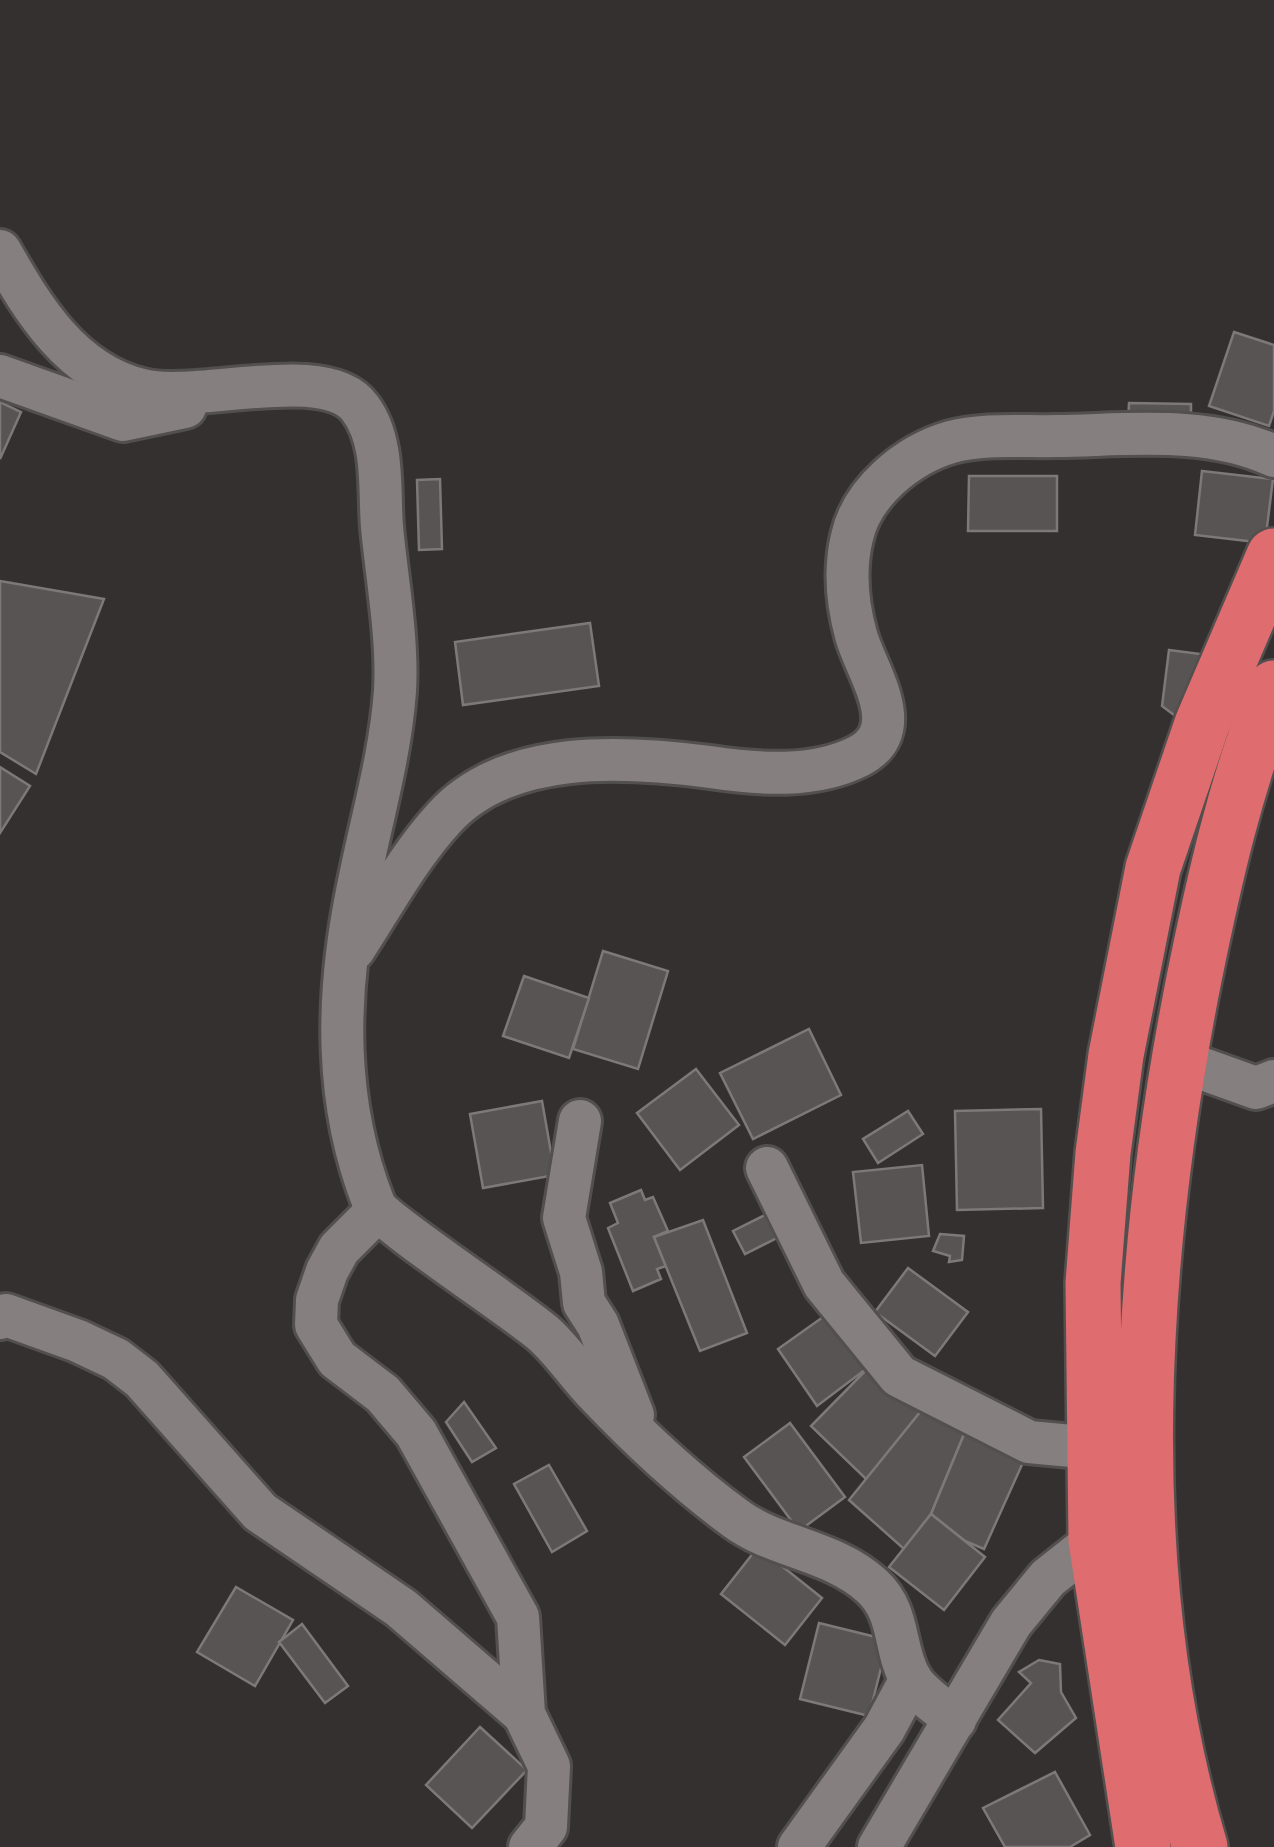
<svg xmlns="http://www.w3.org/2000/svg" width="1274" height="1847" font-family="Ubuntu,sans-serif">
<rect width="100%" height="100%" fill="#353030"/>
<!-- building -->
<g fill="#595454" stroke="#7e7878" stroke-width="2.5">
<polygon points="1234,332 1274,345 1274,411 1269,426 1209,406"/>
<polygon points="0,402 21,412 0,459"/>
<polygon points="1129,403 1191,404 1191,426 1128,425"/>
<polygon points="1202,471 1273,479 1265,543 1195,535"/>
<polygon points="969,476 1057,476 1057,531 968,531"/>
<polygon points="440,479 442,549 419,550 417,480"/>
<polygon points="0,581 104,599 36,774 0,752"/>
<polygon points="590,623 599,686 463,705 455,642"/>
<polygon points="1169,650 1208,655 1190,727 1162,706"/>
<polygon points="0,767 30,786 0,833"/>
<polygon points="603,951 668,971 638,1069 573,1049"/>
<polygon points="524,976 589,998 569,1058 503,1036"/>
<polygon points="809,1029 841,1095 753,1139 720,1073"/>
<polygon points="696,1069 739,1125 680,1170 637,1113"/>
<polygon points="542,1101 555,1175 483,1188 470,1114"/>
<polygon points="1041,1109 1043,1208 957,1210 955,1111"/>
<polygon points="908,1111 923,1134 878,1163 863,1139"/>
<polygon points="922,1165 929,1236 861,1243 853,1172"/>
<polygon points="641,1190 645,1200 653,1197 668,1231 654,1237 666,1266 657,1269 661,1279 633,1291 608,1228 618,1223 610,1203"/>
<polygon points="765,1215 777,1238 745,1254 733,1231"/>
<polygon points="703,1220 747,1333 700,1351 654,1237"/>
<polygon points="940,1234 964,1236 962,1260 949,1262 950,1256 933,1251"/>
<polygon points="908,1268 968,1312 935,1356 875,1312"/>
<polygon points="837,1307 870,1366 817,1406 778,1349"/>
<polygon points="870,1366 925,1406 867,1480 811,1426"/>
<polygon points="464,1402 496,1448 472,1462 446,1422"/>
<polygon points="925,1406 965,1432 931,1514 904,1549 849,1500"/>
<polygon points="790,1423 845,1497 799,1531 744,1457"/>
<polygon points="965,1432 1025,1458 984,1549 965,1541 931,1514"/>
<polygon points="549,1465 587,1531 552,1552 514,1484"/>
<polygon points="931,1514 985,1557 944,1610 889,1567"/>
<polygon points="758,1547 822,1598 785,1645 721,1594"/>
<polygon points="236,1587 293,1620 255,1686 197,1652"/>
<polygon points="819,1623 888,1640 869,1716 800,1699"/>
<polygon points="302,1624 348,1686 325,1703 279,1642"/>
<polygon points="1039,1660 1060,1664 1061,1692 1076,1718 1035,1753 998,1720 1031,1683 1019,1672"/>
<polygon points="480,1727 527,1770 472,1828 426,1785"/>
<polygon points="1055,1772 1090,1835 1070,1847 1005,1847 983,1808"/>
</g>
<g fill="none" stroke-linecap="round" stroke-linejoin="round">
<!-- minor casing -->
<g stroke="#534f4f" stroke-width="48">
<g id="minor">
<path d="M0 251C33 309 71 373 142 390 196 404 326 361 360 408 385 441 379 490 382 527 387 580 398 638 395 691 390 759 370 824 357 892 336 997 334 1103 374 1204 382 1222 517 1310 544 1334 564 1352 579 1376 598 1395 640 1439 686 1482 735 1518 775 1548 833 1550 872 1586 901 1613 893 1647 910 1678 919 1694 942 1708 955 1720"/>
<polyline points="0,376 123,420 185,407"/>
<path d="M354 949C382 906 409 856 444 818 507 748 626 756 710 767 757 774 814 779 859 756 910 729 866 672 856 635 847 602 844 570 852 537 862 492 907 455 951 442 984 433 1024 437 1057 436 1129 435 1207 425 1274 456"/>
<polyline points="1178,1060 1256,1088 1274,1081"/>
<polyline points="580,1121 564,1218 581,1272 584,1303 598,1325 633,1415"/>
<polyline points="767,1168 824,1284 899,1376 1029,1442 1093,1448"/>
<polyline points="377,1211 339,1249 327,1271 317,1300 316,1325 337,1359 383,1394 416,1433 518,1617 524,1714 549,1766 546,1827 530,1847"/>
<polyline points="0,1318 6,1315 78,1341 116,1359 142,1379 260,1512 401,1608 524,1714"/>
<polyline points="799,1847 884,1729 911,1679"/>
<polyline points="879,1847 1011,1623 1048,1578 1096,1540"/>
</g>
</g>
<!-- highway casing -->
<g stroke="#534f4f" stroke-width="60">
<g id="highway">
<polyline points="1143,1847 1096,1540 1093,1283 1103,1153 1116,1055 1153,868 1202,724 1274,556"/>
<path d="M1200 1847C1118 1573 1139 1256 1194 979 1214 880 1236 782 1274 688"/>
</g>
</g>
<!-- minor -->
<use href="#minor" stroke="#857f7f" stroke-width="42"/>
<!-- highway -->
<use href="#highway" stroke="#df6c6e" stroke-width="55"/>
</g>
</svg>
